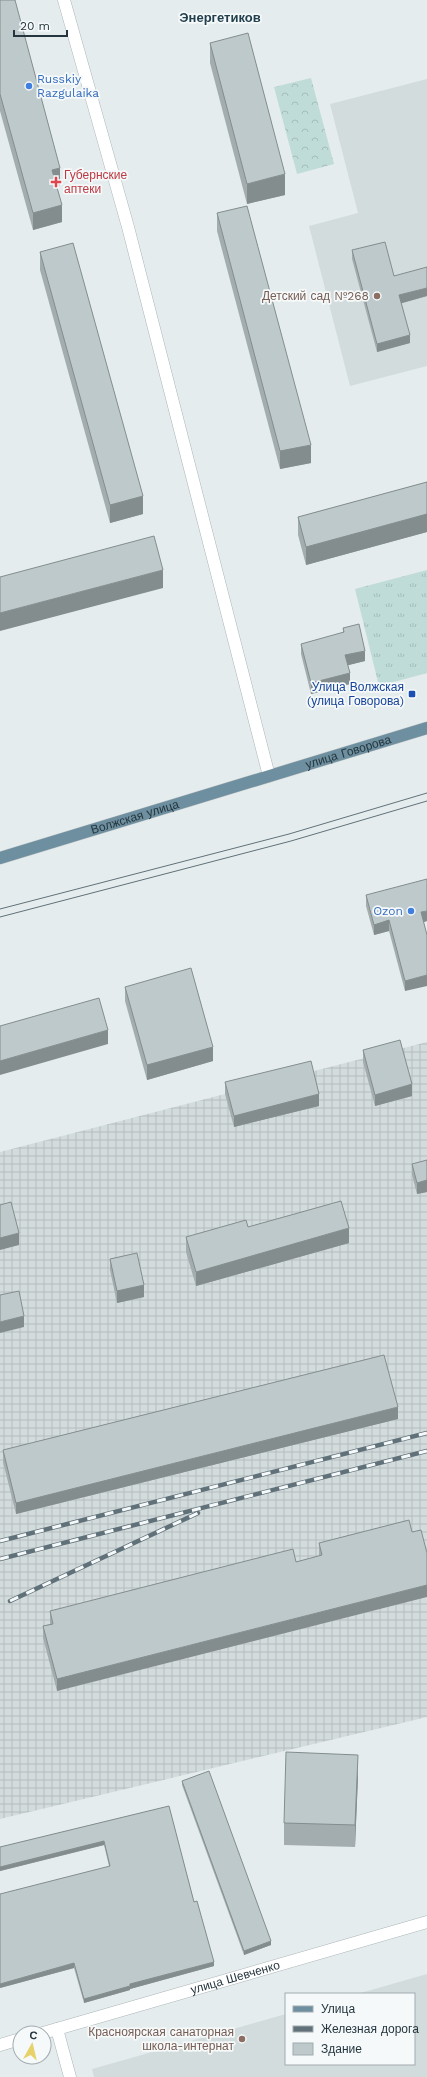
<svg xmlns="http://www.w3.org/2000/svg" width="427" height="2077" font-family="'Work Sans',sans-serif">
<defs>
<pattern id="industrial-grid" width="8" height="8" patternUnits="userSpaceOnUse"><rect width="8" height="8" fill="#d3dcdd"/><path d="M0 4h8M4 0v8" fill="none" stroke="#b5bdbf"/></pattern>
<pattern id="grass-tufts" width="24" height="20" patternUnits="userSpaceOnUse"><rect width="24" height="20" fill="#c0dcd8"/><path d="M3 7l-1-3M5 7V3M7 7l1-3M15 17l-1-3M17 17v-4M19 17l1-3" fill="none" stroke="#a5bdba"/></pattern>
<pattern id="forest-crowns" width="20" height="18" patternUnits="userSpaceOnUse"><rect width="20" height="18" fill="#c0dcd8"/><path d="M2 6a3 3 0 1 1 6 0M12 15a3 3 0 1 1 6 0" fill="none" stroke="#a5bdba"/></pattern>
</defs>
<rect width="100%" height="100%" fill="#e5eced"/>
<!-- built -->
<g fill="#d3dcdd">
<polygon points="427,79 427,366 350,386 309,226 358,213 330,104"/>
<polygon points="427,1974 427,2077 94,2077 92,2069 286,2014 286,2064 414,2064 414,1994 357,1994"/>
</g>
<!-- industrial -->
<polygon fill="url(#industrial-grid)" points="427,1042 427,1717 0,1819 0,1152"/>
<!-- grass -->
<polygon fill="url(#grass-tufts)" points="427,570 427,673 379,686 355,589"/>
<!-- forest -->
<polygon fill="url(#forest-crowns)" points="311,78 334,164 297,174 274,87"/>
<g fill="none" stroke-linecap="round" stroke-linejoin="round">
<!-- minor casing -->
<g stroke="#abb5b8" stroke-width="13">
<g id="minor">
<polyline points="64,0 128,227 269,776"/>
<polyline points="57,2029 70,2077"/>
<path id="s1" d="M43 2033 427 1922"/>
<polyline points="0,2045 20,2039"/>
</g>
</g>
<!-- major casing -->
<g stroke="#c2c7c9" stroke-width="13">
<g id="major">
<path id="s2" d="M0 858 427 728"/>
</g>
</g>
<!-- minor -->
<use href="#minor" stroke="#fff" stroke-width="12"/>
<!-- major -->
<use href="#major" stroke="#6d8f9f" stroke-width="12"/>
<!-- tram -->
<g stroke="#607179" stroke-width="1">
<polyline points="0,909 289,834 427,793"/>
<polyline points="0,917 291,841 427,801"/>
</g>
<!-- rail casing -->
<g stroke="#607179" stroke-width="4.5">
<g id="rail">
<polyline points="0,1541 427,1433"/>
<polyline points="0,1559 427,1451"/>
<polyline points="10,1601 198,1513"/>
</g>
</g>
<!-- rail -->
<use href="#rail" stroke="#f5f9fa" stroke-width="3" stroke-dasharray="9" stroke-linecap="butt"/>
</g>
<!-- wall -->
<g fill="#a3adaf">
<polygon points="0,0 60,185 57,186 62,222 33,230 0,111"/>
<polygon points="210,43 285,195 247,204 210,63"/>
<polygon points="217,213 311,463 280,469 217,231"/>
<polygon points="352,250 427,296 401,303 410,343 377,352 352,259"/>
<polygon points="40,252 143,514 110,523 40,270"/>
<polygon points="427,482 427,532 306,565 298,535 298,517"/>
<polygon points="343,628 365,661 348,665 350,684 311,694 301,654 301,644 343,633"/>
<polygon points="366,895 427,921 423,922 405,991 389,931 374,935 366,906"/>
<polygon points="125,987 213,1061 147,1080 125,1001"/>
<polygon points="363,1050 412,1096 375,1106 363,1062"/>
<polygon points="225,1082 319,1106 234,1127 225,1094"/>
<polygon points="427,1160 427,1192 417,1194 412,1175 412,1164"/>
<polygon points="248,1227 349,1243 196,1286 186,1252 186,1237"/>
<polygon points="110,1259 144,1297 117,1303 110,1270"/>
<polygon points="398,1419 16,1514 3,1462 3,1450"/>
<polygon points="409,1520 57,1691 43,1638 43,1626 50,1624 50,1611 296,1562 319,1556 319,1543"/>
<polygon points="358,1777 355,1847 284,1845 284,1823"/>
<polygon points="182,1781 271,1945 244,1955 182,1785"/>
<polygon points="169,1806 194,1902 214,1966 130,1989 130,1990 84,2003 74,1968 0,1988 109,1866 104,1845 0,1871 0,1847"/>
</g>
<!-- shaded-wall -->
<g fill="#848d8e">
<polygon points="60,168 60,185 52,187 52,170"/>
<polygon points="285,174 285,195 247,204 247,184"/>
<polygon points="62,205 62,222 33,230 33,213"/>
<polygon points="427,288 427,296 399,304 399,295"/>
<polygon points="410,335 410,343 377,352 377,344"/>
<polygon points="311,445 311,463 280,469 280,451"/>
<polygon points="143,496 143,514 110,523 110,505"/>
<polygon points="427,514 427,532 306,565 306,547"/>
<polygon points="163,570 163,588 0,631 0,613"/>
<polygon points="365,651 365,661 345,666 345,655"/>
<polygon points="350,673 350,684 311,694 311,683"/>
<polygon points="427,911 427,921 421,923 421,912"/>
<polygon points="389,920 389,931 374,935 374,925"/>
<polygon points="427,975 427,986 405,991 405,981"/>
<polygon points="108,1030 108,1044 0,1075 0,1061"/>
<polygon points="213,1047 213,1061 147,1080 147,1065"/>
<polygon points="412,1084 412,1096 375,1106 375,1095"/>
<polygon points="319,1094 319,1106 234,1127 234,1116"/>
<polygon points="427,1180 427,1192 417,1194 417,1183"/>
<polygon points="349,1228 349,1243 196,1286 196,1272"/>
<polygon points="19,1233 19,1245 0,1250 0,1238"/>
<polygon points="144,1285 144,1297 117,1303 117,1291"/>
<polygon points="24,1316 24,1327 0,1333 0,1322"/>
<polygon points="398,1407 398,1419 16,1514 16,1503"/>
<polygon points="427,1585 427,1597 57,1691 57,1679"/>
<polygon points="358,1755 358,1777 355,1847 355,1825"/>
<polygon points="104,1841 104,1845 0,1871 0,1867"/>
<polygon points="271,1941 271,1945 244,1955 244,1951"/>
<polygon points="214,1962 214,1966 130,1989 130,1990 84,2003 84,1999 130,1984"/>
<polygon points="74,1963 74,1968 0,1988 0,1984"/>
</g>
<!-- building -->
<g fill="#bdc9cb" stroke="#848d8e">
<polygon points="0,0 15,0 60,168 52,170 62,205 33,213 0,94"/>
<polygon points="248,33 285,174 247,184 210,43"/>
<polygon points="247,206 311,445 280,451 217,213"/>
<polygon points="385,242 394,276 427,267 427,288 399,295 410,335 377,344 352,250"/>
<polygon points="73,243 143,496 110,505 40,252"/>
<polygon points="427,482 427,514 306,547 298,517"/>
<polygon points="154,536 163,570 0,613 0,577"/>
<polygon points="359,624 365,651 345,655 350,673 311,683 301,644 344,632 343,628"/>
<polygon points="427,879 427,911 421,912 427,935 427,975 405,981 389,920 374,925 366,895"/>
<polygon points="191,968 213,1047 147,1065 125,987"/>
<polygon points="99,998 108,1030 0,1061 0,1026"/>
<polygon points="400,1040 412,1084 375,1095 363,1050"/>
<polygon points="311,1061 319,1094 234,1116 225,1082"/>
<polygon points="427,1160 427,1180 417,1183 412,1164"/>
<polygon points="341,1201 349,1228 196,1272 186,1237 246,1220 248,1227"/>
<polygon points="11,1202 19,1233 0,1238 0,1205"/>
<polygon points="137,1253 144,1285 117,1291 110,1259"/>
<polygon points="19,1291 24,1316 0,1322 0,1295"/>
<polygon points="384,1355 398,1407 16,1503 3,1450"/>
<polygon points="409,1520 412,1532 421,1530 427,1553 427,1585 57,1679 43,1626 53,1624 50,1611 293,1549 296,1562 322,1555 319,1543"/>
<polygon points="286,1752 358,1755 355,1825 284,1823"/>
<polygon points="209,1771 271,1941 244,1951 182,1781"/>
<polygon points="169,1806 194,1902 197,1901 214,1962 130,1984 130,1986 84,1999 74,1963 0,1984 0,1894 110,1866 104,1841 0,1867 0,1847"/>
</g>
<!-- markers -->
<g fill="#3f7fe0" stroke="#f5f9fa" stroke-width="1.5">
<circle cx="29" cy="86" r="4"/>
<circle cx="411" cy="911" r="4"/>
</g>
<path fill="#e0444e" stroke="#f5f9fa" stroke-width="1.5" d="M54 176h4v4h4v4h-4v4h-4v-4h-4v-4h4z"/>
<g fill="#8d6e63" stroke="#f5f9fa" stroke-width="1.5">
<circle cx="377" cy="296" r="4"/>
<circle cx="242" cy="2039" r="4"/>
</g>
<rect fill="#1a4fb4" stroke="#f5f9fa" stroke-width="1.5" x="408" y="690" width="8" height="8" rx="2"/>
<g text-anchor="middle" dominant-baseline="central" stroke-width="3.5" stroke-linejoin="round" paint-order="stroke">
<!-- shop labels -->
<g font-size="12" fill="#366cbe" stroke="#f5f9fa" text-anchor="start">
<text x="37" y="79">Russkiy<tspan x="37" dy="14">Razgulaika</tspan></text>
<text x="403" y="911" text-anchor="end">Ozon</text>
</g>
<!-- health labels -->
<g font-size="12" fill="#be3a42" stroke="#f5f9fa" text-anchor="start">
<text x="64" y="175">Губернские<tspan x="64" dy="14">аптеки</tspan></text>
</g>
<!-- education labels -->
<g font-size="12" fill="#785e54" stroke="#f5f9fa" text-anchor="end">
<text x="369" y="296">Детский сад №268</text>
<text x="234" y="2032">Красноярская санаторная<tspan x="234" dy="14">школа-интернат</tspan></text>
</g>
<!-- transit labels -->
<g font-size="12" fill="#164399" stroke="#f5f9fa" text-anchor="end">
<text x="404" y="687">Улица Волжская<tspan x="404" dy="14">(улица Говорова)</tspan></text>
</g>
<!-- street labels -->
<g font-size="12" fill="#25363e" stroke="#f5f9fa">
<text stroke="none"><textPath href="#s2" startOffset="364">улица Говорова</textPath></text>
<text stroke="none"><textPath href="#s2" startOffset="141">Волжская улица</textPath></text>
<text stroke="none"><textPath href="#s1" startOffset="200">улица Шевченко</textPath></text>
</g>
<!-- neighbourhood labels -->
<g font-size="13" font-weight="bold" fill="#23404e" stroke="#f5f9fa">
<text x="220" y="17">Энергетиков</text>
</g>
</g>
<!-- legend -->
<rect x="285" y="1993" width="130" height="72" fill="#f5f9fa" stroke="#a2abaf"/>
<rect x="293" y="2006" width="20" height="6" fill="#6d8f9f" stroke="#a2abaf"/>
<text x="321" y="2013" font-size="12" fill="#25363e">Улица</text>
<rect x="293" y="2026" width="20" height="6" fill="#607179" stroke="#a2abaf"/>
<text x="321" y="2033" font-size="12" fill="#25363e">Железная дорога</text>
<rect x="293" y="2043" width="20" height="12" fill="#bdc9cb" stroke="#a2abaf"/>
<text x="321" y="2053" font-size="12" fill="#25363e">Здание</text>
<!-- north arrow -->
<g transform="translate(32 2045) rotate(8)"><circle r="19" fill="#f5f9fa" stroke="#a2abaf"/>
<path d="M0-3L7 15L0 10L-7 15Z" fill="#e7d169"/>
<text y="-6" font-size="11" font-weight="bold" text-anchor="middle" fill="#25363e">С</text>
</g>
<!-- scale -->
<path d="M14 30v6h53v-6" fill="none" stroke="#25363e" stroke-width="2"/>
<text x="20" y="30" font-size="12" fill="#25363e" stroke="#f5f9fa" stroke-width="3" paint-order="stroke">20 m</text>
</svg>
